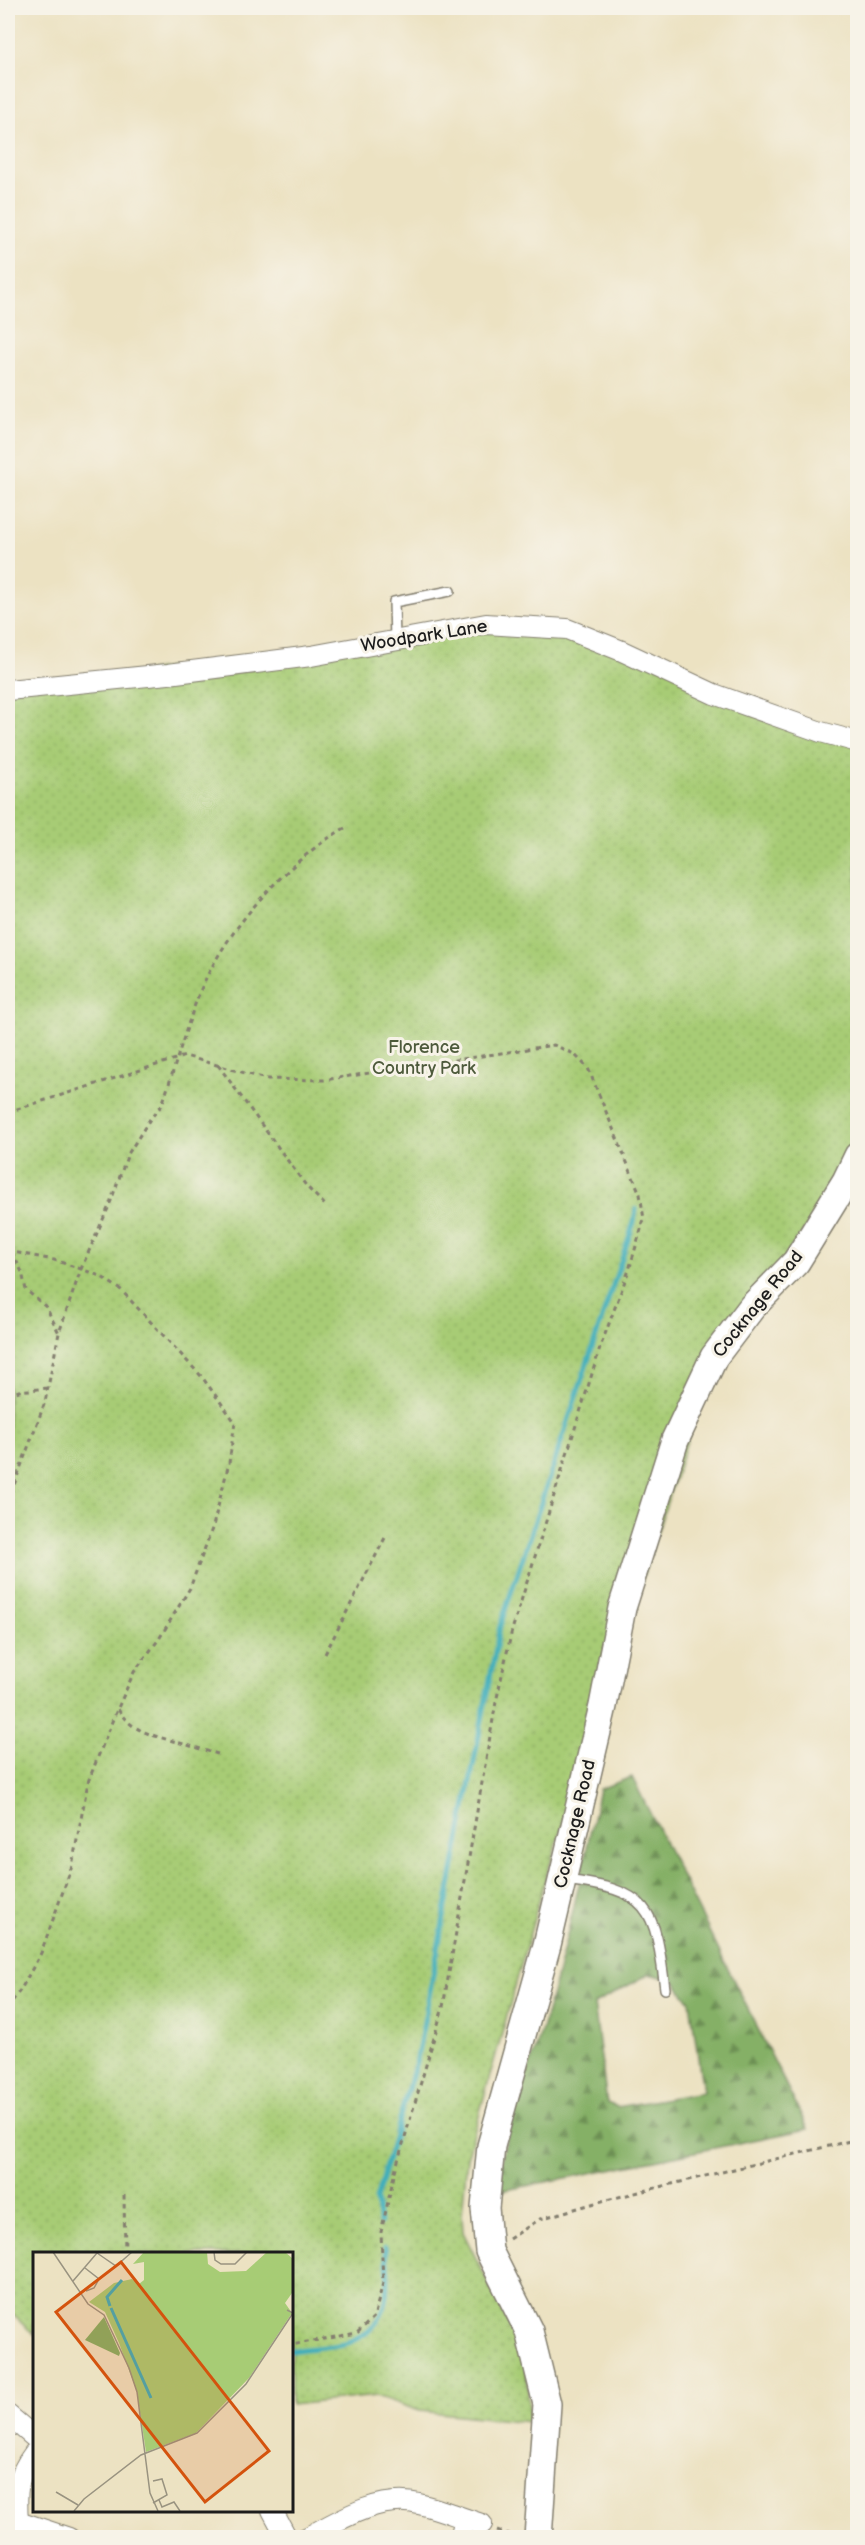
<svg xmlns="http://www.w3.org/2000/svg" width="865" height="2545" font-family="'Balsamiq Sans',sans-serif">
<defs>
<pattern id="forest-firs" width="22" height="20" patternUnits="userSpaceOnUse" patternTransform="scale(1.5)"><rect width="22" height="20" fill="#85b066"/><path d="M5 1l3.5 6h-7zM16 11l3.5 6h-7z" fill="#6c8e53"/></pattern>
<pattern id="park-dots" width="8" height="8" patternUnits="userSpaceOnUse" patternTransform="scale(1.5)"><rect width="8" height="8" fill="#a7cc75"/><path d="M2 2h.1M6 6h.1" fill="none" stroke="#8faf65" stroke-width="1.8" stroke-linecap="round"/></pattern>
</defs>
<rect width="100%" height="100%" fill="#f7f3e8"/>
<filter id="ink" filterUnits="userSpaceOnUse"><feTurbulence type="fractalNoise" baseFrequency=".0167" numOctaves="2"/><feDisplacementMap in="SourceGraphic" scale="12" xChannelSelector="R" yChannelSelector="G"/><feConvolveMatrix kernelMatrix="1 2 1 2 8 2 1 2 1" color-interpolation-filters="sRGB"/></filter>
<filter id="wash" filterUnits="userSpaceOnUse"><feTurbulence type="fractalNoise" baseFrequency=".008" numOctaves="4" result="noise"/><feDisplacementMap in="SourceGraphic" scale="24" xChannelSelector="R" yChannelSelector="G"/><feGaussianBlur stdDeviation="1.35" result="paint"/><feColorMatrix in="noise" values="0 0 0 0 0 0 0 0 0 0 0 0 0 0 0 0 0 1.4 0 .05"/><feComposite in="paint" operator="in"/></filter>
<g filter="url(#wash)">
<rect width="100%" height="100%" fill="#ece2c2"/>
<!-- forest -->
<path fill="url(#forest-firs)" stroke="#506641" stroke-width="1.5" fill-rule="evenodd" d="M632 1777 808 2129 496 2192C503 2131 529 2075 546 2016 567 1941 584 1865 599 1789ZM649 1974 674 1980 690 2002 703 2092 617 2107 607 2103 594 2004Z"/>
<!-- park -->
<polygon fill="url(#park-dots)" stroke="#627448" stroke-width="1.5" points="486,624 567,629 857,744 857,1156 714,1357 544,1883 467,2158 462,2215 463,2232 522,2351 528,2388 529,2422 420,2411 376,2396 291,2405 291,2254 34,2254 34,2335 8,2310 8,690"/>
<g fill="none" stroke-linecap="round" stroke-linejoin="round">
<!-- stream -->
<g stroke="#3eadbb" stroke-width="5">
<polyline points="380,2223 376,2200 417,2058 500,1626 634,1222 636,1209"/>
<path d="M291 2351C307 2348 337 2347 350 2342 394 2324 390 2285 385 2247"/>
</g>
</g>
</g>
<g filter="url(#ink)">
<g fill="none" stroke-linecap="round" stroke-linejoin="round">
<!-- lane casing -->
<g stroke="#847f6f" stroke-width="12">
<g id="lane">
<polyline points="395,640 394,602 450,591"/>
<path d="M564 1880C650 1890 655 1906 665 1989"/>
</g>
</g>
<!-- street casing -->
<g stroke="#847f6f" stroke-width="22">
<g id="street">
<polyline points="8,690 168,674 311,656 486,624 567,629 622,651 714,694 821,732 858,742"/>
<polyline points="8,2415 34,2437"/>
<polyline points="272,2510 287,2538"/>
<path d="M18 2521C16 2492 16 2477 34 2453"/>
<polyline points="8,2525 18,2521 69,2538"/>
<path d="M306 2538C339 2520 380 2494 419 2504 441 2509 461 2518 482 2524"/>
<polyline points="460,2538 465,2519"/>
</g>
</g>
<!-- secondary casing -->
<g stroke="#847f6f" stroke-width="30">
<polyline id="secondary" points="538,2538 547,2404 529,2331 489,2251 485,2208 491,2146 547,1945 603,1706 622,1608 675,1440 714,1357 752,1307 796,1262 846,1181 858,1156"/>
</g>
<!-- path -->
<g stroke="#847f6f" stroke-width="3" stroke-dasharray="4.5 4.5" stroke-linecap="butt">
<polyline points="218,1065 307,1187 326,1206"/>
<polyline points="8,1112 185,1056 266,1079 324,1080 554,1045 574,1054 588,1068 640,1194 644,1219 629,1270 601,1345 512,1630 496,1702 443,2007 395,2171 381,2232 383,2283 374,2317 357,2333 291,2345"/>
<polyline points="8,1251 54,1260 81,1269 100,1276 120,1289 202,1377 235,1422 229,1463 213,1526 190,1588 159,1639 134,1672 113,1719 88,1782 72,1866 41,1953 21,1989 8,2007"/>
<polyline points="12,1252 22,1272 26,1290 46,1307 59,1333"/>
<polyline points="8,1395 19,1391 48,1388"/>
<path d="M8 1501 45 1402 59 1333 81 1269 109 1206 128 1154 150 1119 162 1105C174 1070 184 1034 197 999 221 935 286 861 345 828"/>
<polyline points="325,1654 387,1534"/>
<path d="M118 1709C129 1730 151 1735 173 1741 188 1745 203 1750 218 1754"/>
<polyline points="124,2195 125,2254"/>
<polyline points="509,2239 540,2219 602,2201 858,2139"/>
<polyline points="497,2530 516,2537"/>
</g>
<!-- lane -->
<use href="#lane" stroke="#fff" stroke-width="9"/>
<!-- street -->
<use href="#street" stroke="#fff" stroke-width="20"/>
<!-- secondary -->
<use href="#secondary" stroke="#fff" stroke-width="27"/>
</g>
</g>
<g text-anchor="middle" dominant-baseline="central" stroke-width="6" stroke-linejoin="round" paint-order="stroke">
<!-- street labels -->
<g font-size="18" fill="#1c1c1c" stroke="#f7f3e8">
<text transform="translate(424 636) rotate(-9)">Woodpark Lane</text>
<text transform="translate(758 1304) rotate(-51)">Cocknage Road</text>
<text transform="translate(575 1824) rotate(-77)">Cocknage Road</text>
</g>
<!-- park labels -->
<g font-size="18" fill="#4d5a3b" stroke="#f7f3e8">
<text x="424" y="1047">Florence<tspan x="424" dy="21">Country Park</tspan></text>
</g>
</g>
<!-- overview -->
<g transform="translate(33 2252)">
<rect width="260" height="260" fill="#ece2c2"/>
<path d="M71 65 87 101 86 104 52 88Z" fill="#85b066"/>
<path d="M111 0H174L175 12 187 20 213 19 234 0H252L259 6V41L252 51 259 61 216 126 163 181 113 200 104 140 86 91 72 60 56 50 81 31 99 27 106 32 111 28V10L100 12Z" fill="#a7cc75"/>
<path fill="none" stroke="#3eadbb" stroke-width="3" d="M77 54 74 45 89 28M78 56 118 146"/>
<path fill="none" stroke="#999380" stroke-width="1.5" d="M20 0 55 52 71 63 96 116 104 140 117 241 125 259M181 0 182 8 188 12H202L214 0M64 1 83 14 99 0M52 16 66 27 61 36 53 39M40 29 64 1M23 240 45 253M126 248 129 255 141 250 147 259M120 251 134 243 129 227 120 229M41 259 51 247 108 203 164 181 213 132 260 61 254 58"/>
<path fill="#d4530e" fill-opacity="0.15" stroke="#d4530e" stroke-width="3" d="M88 10 236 199 172 250 23 60Z"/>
<rect width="260" height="260" fill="none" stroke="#1c1c1c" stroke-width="3"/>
</g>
<!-- margin -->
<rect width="865" height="2545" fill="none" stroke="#f7f3e8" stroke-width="30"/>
</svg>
